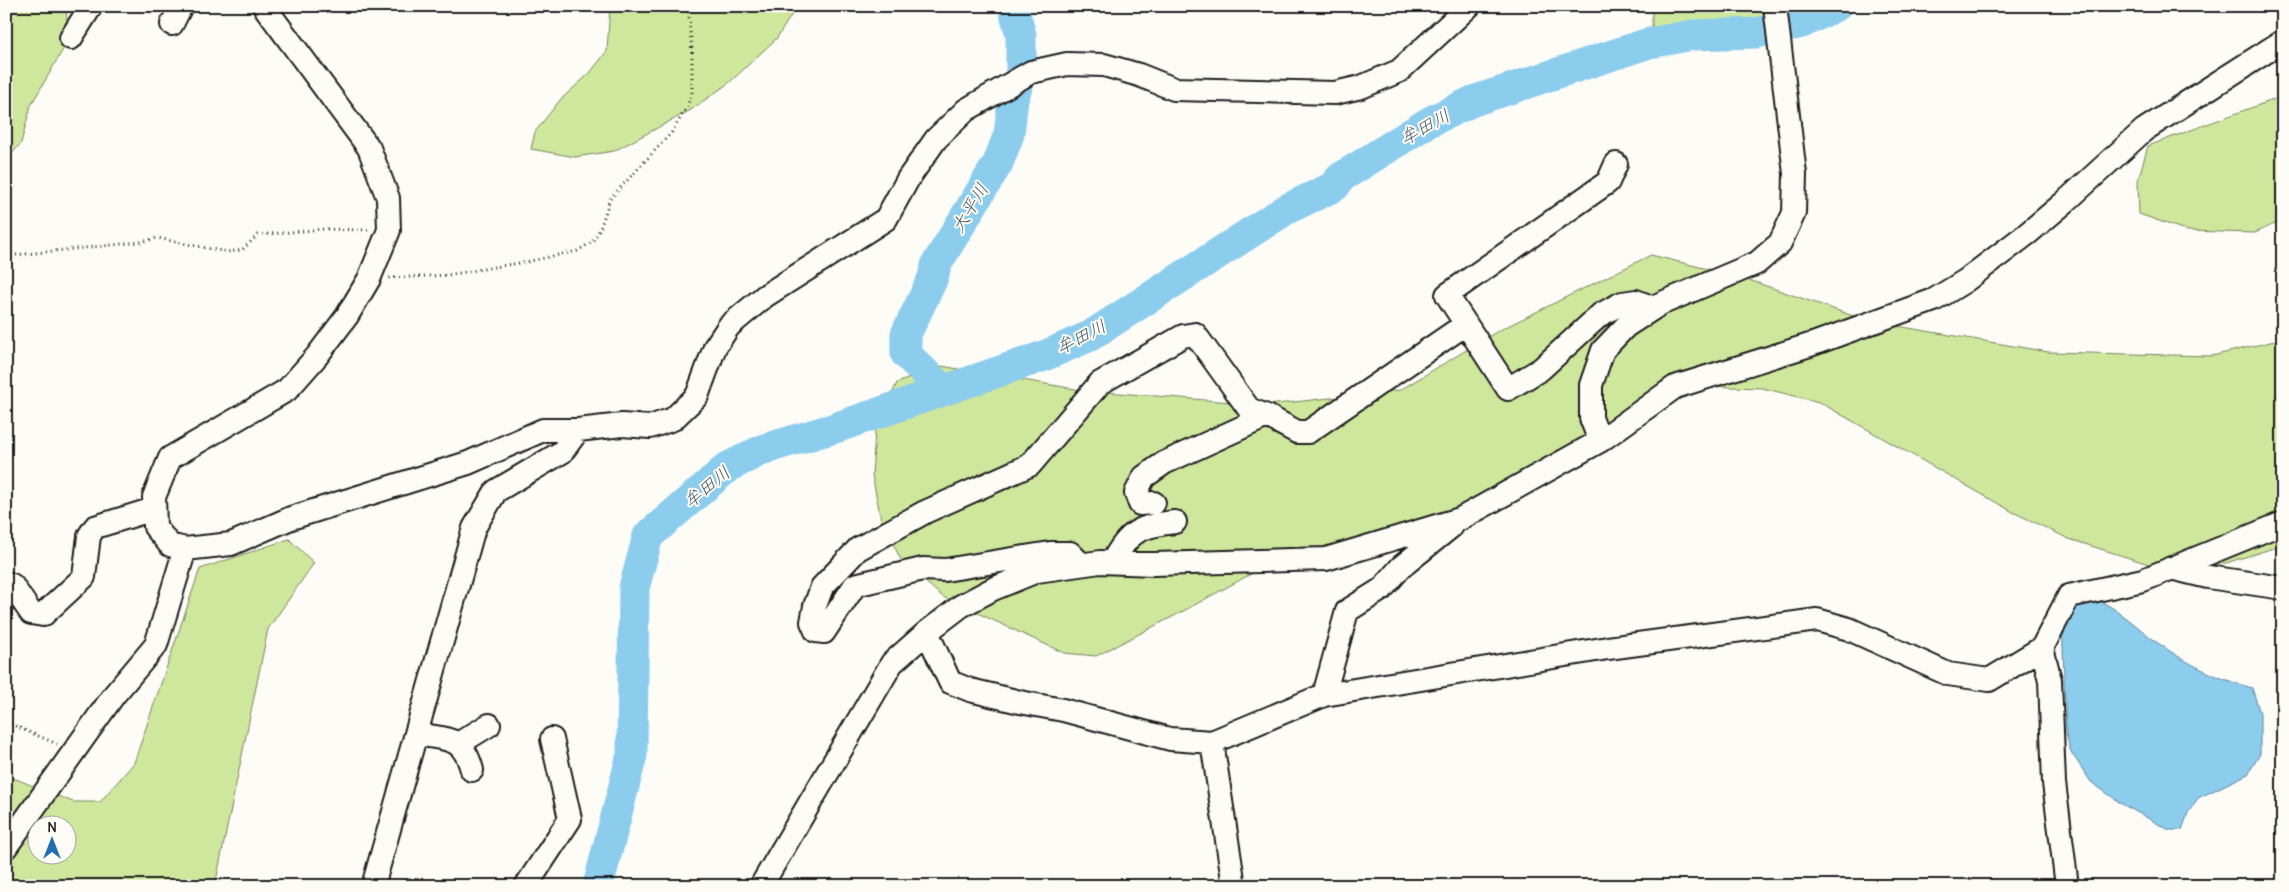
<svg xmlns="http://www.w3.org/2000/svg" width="2289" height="892" font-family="Delius,'Klee One',sans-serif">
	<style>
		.green { fill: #cfe79d; stroke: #76825c; fill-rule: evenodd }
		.water { fill: #8ccced; stroke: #5f8699 }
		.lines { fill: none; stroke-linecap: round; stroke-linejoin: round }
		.river { stroke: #8ccced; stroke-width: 31 }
		.minor-casing { stroke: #1c1c1c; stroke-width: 26 }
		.path { stroke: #1c1c1c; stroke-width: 3; stroke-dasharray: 1 4; stroke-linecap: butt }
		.minor { stroke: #fdfcf7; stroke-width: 22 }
		.labels { text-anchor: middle; stroke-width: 4; stroke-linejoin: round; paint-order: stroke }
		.water-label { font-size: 18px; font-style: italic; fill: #435a65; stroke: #fdfcf7 }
	</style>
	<rect width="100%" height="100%" fill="#fdfcf7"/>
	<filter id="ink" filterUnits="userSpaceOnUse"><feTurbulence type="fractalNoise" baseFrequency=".02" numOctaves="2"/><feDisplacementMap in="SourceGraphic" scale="10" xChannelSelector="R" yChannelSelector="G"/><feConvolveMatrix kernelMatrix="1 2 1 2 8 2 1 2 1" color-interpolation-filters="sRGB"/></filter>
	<g filter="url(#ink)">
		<path class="green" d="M6,6H66L68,41L31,105L21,143L11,155L6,158Z
			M610,6H797L777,38L730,82L691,110L614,151L575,157L531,149L535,132L560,100L590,73L607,51Z
			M1652,6H1830L1776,36L1699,40L1672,37L1652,27Z
			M2283,96V220L2255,233L2188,231L2139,214L2138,180L2148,146Z
			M1651,255L1740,277L1868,321L2048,352L2212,356L2283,339V545L2226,563L2174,572L2069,539L2013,512L1819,402L1762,388L1700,386L1643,401L1526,490L1269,564L1178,614L1096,656L1064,653L943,597L902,562L881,519L872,475L875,431L897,383L941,366L1081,390L1268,405L1400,390L1498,331Z
			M289,539L314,563L268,629L215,886H6V775L73,802H100L134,763L200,569ZM38,824H68V854H38Z"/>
		<path class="water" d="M2091,597C2119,608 2135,626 2158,643C2189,665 2216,678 2252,688L2260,713V754L2248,774L2198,798L2188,813L2182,830H2169L2122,804L2091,782L2071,752L2066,734L2062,620L2069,604Z"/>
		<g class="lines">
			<path class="river" d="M943,390L906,354V334L932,280L937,263L998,163L1009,134L1013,99L1021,76V35L1013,6
				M598,886L632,755L634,588L648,536L728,467L764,449L835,428L1044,356L1090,336L1287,209L1335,186L1340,178L1429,122L1473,101L1649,43L1693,35L1756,33L1802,23L1836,6"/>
			<g class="minor-casing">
				<path id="minor" d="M264,6L369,148L388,198L389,230L369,279L347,316L317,356L287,390L170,458L154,497L155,527L170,545L185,549L231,544L291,518L468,463L543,430H578L622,425L650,427L673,419L697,396L715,347L729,326L765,296L886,219L908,179L936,139L966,110L1031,72L1067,64L1104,65L1139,75L1174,89L1335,93L1361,87L1399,71L1469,6
					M172,24L181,6
					M71,38L91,6
					M1616,164L1608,182L1447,295L1508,389L1541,369L1600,315L1622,303L1636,301L1654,308
					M1600,441L1591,418V385L1603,350L1626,326L1660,304L1757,263L1780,243L1794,213L1795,174L1775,6
					M1154,503L1140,504L1136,493L1144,477L1164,463L1267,416L1297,432H1308L1466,324
					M1078,561L1070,553H1050L945,570L923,569L855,585L824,632L816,631L812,622L815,606L822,587L858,549L925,512L1030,465L1100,383L1183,336L1195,334L1249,409L1267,416
					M1112,562C1130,531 1139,526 1175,522
					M2171,568L2208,577L2283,588
					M6,583L12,585L31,613L43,615L84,577L89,536L95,527L154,509
					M927,632L950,682L970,690L1020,702L1063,710L1170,739L1212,742L1324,695L1608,648L1817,620L1849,629L1948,674L1989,680L2042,648L2069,596L2143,580L2283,523
					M2042,648L2050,680L2054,783L2067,886
					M1324,695L1347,611L1382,589L1401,567L1452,526
					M416,734C447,740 463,735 472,770
					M1212,742L1234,886
					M458,744L489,725
					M6,847L114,695L156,645L185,549
					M373,886L474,528L496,491L562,452L578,430
					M526,886L570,819L552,739
					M761,886L892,663L927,632L961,606L993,589L1037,571L1100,562L1154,564L1326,559L1460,519L1600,441L1675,387L1813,344L1934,300L1965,281L2027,234L2065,202L2144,130L2283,41"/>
			</g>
			<path class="path" d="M6,256L141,242L157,238L227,252L242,250L258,235L324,229L368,230
				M389,278L448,275L530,261L577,251L592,242L600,229L610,199L672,132L687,107L692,92V51L688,6
				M6,722L57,744"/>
			<use href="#minor" class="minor"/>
		</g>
	</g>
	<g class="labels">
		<g class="water-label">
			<text transform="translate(1425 127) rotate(-29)" y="6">牟田川</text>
			<text transform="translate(970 208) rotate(-59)" y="6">大平川</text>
			<text transform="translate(1081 337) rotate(-27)" y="6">牟田川</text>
			<text transform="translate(707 487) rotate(-39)" y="6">牟田川</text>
		</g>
	</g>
	<rect width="2289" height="892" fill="none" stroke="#fdfcf7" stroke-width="25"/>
	<rect x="12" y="12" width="2264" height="867" fill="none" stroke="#1c1c1c" stroke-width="2" filter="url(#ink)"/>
	<g transform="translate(52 840)"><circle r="24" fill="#fdfcf7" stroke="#a3a29f"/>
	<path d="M0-4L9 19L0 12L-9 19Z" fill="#1f6fb2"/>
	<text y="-8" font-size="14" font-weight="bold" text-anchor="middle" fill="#1c1c1c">N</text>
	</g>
</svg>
